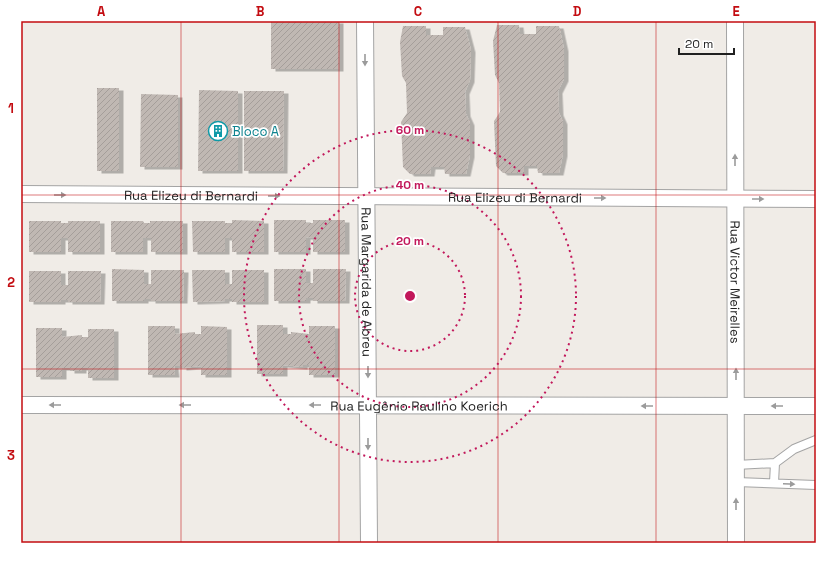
<svg xmlns="http://www.w3.org/2000/svg" width="837" height="564" font-family="'Space Grotesk',sans-serif">
	<style>
		.building { fill: url(#building-hatch); filter: url(#shadow) }
		.lines { fill: none; stroke-linecap: round; stroke-linejoin: round }
		.service-casing { stroke: #a4a4a4; stroke-width: 10 }
		.minor-casing { stroke: #a4a4a4; stroke-width: 18 }
		.service { stroke: #fff; stroke-width: 8 }
		.minor { stroke: #fff; stroke-width: 16 }
		.oneway { fill: #9b9b9b }
		.grid { fill: none; stroke: #c30c11; stroke-width: 1; stroke-opacity: 0.55 }
		.ring { fill: none; stroke: #c2185b; stroke-width: 2; stroke-dasharray: 2 4 }
		.labels { text-anchor: middle; stroke-width: 3.5; stroke-linejoin: round; paint-order: stroke }
		.culture-label { font-size: 13px; fill: #0d838f; stroke: #fff; text-anchor: start }
		.street-label { font-size: 13px; fill: #202020; stroke: #fff }
		.centre { fill: #c2185b; stroke: #fff; stroke-width: 2 }
		.ring-label { font-size: 12px; text-anchor: middle; font-weight: bold; fill: #c2185b; stroke: #fff; stroke-width: 3.5; stroke-linejoin: round; paint-order: stroke }
		.neatline { fill: none; stroke: #c30c11; stroke-width: 1.5 }
		.grid-label { font-size: 13px; text-anchor: middle; font-weight: bold; fill: #c30c11 }
	</style>
	<defs>
		<pattern id="building-hatch" width="6" height="6" patternUnits="userSpaceOnUse"><rect width="6" height="6" fill="#c0b8b3"/><path d="M-1 1l2-2M0 6l6-6M5 7l2-2" fill="none" stroke="#a59e9a"/></pattern>
		<filter id="shadow"><feDropShadow dx="4.5" dy="2.5" stdDeviation="0" flood-color="#0004"/></filter>
	</defs>
	<rect width="100%" height="100%" fill="#f0ece7"/>
	<path class="building" d="M271,21H339V69H271Z
		M497,25H519L520,34H536V26H559L564,49V79L558,91L559,113L563,122V154L559,173H538L537,166H524V173H503L496,166L494,121L500,112L499,83L495,75L493,41Z
		M403,26H426V35H443V27H465L471,50L470,80L465,92L466,114L470,123V155L466,174H445L444,167H431L430,174H410L403,167L401,122L407,113L406,83L402,76L400,42Z
		M97,88H119V171H97Z
		M199,90L238,91V171H198Z
		M244,91H284L283,171H244Z
		M141,94L178,95V167H140Z
		M232,220L264,221V252H232V238H225V252H193L192,221H225V223H232Z
		M274,220H306V223H313V220H345V252H313V238L306,237V252H274Z
		M29,221H61V223H68V221H100V252H68V238H61V252H29Z
		M111,221H143L144,223H150V221H183V252H151V238H143V252H111Z
		M112,269L144,270V284H151V270H184L183,301H151V299H144V301H112Z
		M274,269H306V283H313V269H346L345,301H313V298H306V301H274Z
		M192,270H225V284H232V270H264V302H232V299H225V301L193,302Z
		M29,271H61V285H68V271H101L100,302H68V300H61V302H29Z
		M257,325H283V334H291V332L309,334V326H335V375H309V365H303V367L283,365V374H257Z
		M148,326H175V334L195,332V334H201V326L227,327V375H201V366L182,368V366H174L175,375H148Z
		M36,328H62V337L82,335V337H88V329H114V378H88V368H82V371H70V368H62V377H36Z"/>
	<g class="lines">
		<g class="service-casing">
			<path id="service" d="M736,465L775,463L794,449L816,440
				M736,482L816,485
				M774,483L775,463"/>
		</g>
		<g class="minor-casing">
			<g id="minor">
				<path id="s1" d="M365,21L369,543"/>
				<path id="s2" d="M735,21L736,543"/>
				<path id="s3" d="M21,194L816,199"/>
				<path id="s4" d="M21,405L816,406"/>
			</g>
		</g>
		<use href="#service" class="service"/>
		<use href="#minor" class="minor"/>
	</g>
	<defs><path id="oneway-solid" d="M-6-.8H1V-3.2L6.5 0L1 3.2V.8H-6Z"/></defs>
	<g class="oneway">
		<use href="#oneway-solid" transform="translate(365 60) rotate(90)"/>
		<use href="#oneway-solid" transform="translate(735 160) rotate(-90)"/>
		<use href="#oneway-solid" transform="translate(60 195)"/>
		<use href="#oneway-solid" transform="translate(274 196)"/>
		<use href="#oneway-solid" transform="translate(600 198)"/>
		<use href="#oneway-solid" transform="translate(758 199)"/>
		<use href="#oneway-solid" transform="translate(368 372) rotate(90)"/>
		<use href="#oneway-solid" transform="translate(736 374) rotate(-90)"/>
		<use href="#oneway-solid" transform="translate(55 405) rotate(-180)"/>
		<use href="#oneway-solid" transform="translate(185 405) rotate(-180)"/>
		<use href="#oneway-solid" transform="translate(315 405) rotate(-180)"/>
		<use href="#oneway-solid" transform="translate(647 406) rotate(-180)"/>
		<use href="#oneway-solid" transform="translate(777 406) rotate(-180)"/>
		<use href="#oneway-solid" transform="translate(368 444) rotate(90)"/>
		<use href="#oneway-solid" transform="translate(789 484) rotate(2)"/>
		<use href="#oneway-solid" transform="translate(736 504) rotate(-90)"/>
	</g>
	<path class="grid" d="M181,21V543M339,21V543M498,21V543M656,21V543M21,195H816M21,369H816"/>
	<g class="ring">
		<circle cx="410" cy="296" r="55"/>
		<circle cx="410" cy="296" r="111"/>
		<circle cx="410" cy="296" r="166"/>
	</g>
	<defs>
		<g id="building-ring" transform="scale(1)"><circle r="9.5" fill="#fff" stroke="#0f9aa8" stroke-width="1.5"/><path d="M-4-6H4V6H1V3H-1V6H-4ZM-2.5-4.3h1.7v1.8h-1.7ZM.8-4.3h1.7v1.8H.8ZM-2.5-1h1.7V.8h-1.7ZM.8-1h1.7V.8H.8Z" fill="#0f9aa8"/></g>
	</defs>
	<g fill-rule="evenodd">
		<use href="#building-ring" x="218" y="131"/>
	</g>
	<g class="labels">
		<g class="culture-label">
			<text x="232" y="136">Bloco A</text>
		</g>
		<g class="street-label">
			<text dy="5" stroke="none"><textPath href="#s3" startOffset="170">Rua Elizeu di Bernardi</textPath></text>
			<text dy="5" stroke="none"><textPath href="#s3" startOffset="494">Rua Elizeu di Bernardi</textPath></text>
			<text dy="5" stroke="none"><textPath href="#s1" startOffset="261">Rua Margarida de Abreu</textPath></text>
			<text dy="5" stroke="none"><textPath href="#s2" startOffset="261">Rua Victor Meirelles</textPath></text>
			<text dy="5" stroke="none"><textPath href="#s4" startOffset="398">Rua Eugênio Raulino Koerich</textPath></text>
		</g>
	</g>
	<circle cx="410" cy="296" r="6" class="centre"/>
	<g class="ring-label">
		<text x="410" y="134">60 m</text>
		<text x="410" y="189">40 m</text>
		<text x="410" y="245">20 m</text>
	</g>
	<rect width="837" height="564" fill="none" stroke="#ffffff" stroke-width="44"/>
	<path d="M679 48v6h55v-6" fill="none" stroke="#202020" stroke-width="2"/>
	<text x="685" y="48" font-size="12" fill="#202020" stroke="#ffffff" stroke-width="3" paint-order="stroke">20 m</text>
	<rect x="22" y="22" width="793" height="520" class="neatline"/>
	<g class="grid-label">
		<text x="101" y="16">A</text>
		<text x="260" y="16">B</text>
		<text x="418" y="16">C</text>
		<text x="577" y="16">D</text>
		<text x="736" y="16">E</text>
		<text x="11" y="113">1</text>
		<text x="11" y="287">2</text>
		<text x="11" y="460">3</text>
	</g>
</svg>
